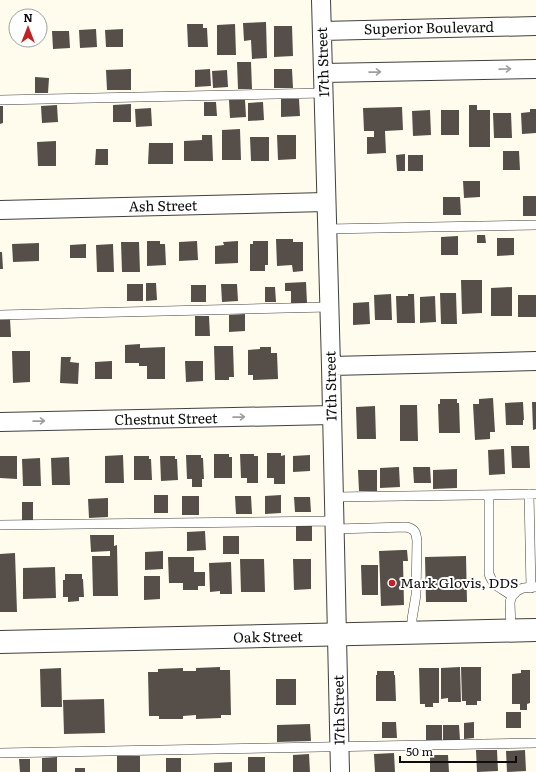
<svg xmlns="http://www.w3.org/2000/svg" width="536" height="772" font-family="Literata,serif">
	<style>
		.building { fill: #564e49 }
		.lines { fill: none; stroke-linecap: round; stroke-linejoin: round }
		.service-casing { stroke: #404040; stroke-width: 10 }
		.minor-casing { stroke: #404040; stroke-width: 20 }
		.tertiary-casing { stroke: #404040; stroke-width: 24 }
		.service { stroke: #fff; stroke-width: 9 }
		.minor { stroke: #fff; stroke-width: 18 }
		.tertiary { stroke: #fff; stroke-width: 22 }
		.oneway { stroke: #9e9e9e }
		.poi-dot { fill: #c12122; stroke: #fff; stroke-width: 1.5 }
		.labels { text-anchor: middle; stroke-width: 4; stroke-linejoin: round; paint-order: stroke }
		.street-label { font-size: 14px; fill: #0d0d0d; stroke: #fff }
		.poi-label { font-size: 14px; fill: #0d0d0d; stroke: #fff; text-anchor: start }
	</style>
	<rect width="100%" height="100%" fill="#fffced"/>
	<path class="building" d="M266,22L267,58L252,59L251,40L244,41L243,23Z
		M187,24H203V28H207L208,47H188Z
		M235,24L236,55H217V25Z
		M274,26H292L293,56L274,57Z
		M96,29L97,47L80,48L79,30Z
		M123,29V47H106L105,30Z
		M52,31H69L70,48L53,49Z
		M237,62H251L252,89H238Z
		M131,69V90H107L106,70Z
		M210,69L211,86L195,87V70Z
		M274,69H292L293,88H274Z
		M227,70L228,87L213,88L212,71Z
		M35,77L49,78L48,93H35Z
		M281,99H299L300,116L281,117Z
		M229,100H245L246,117L230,118Z
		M204,102H216L217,116H204Z
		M263,102L264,120L248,121V103Z
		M131,104V122H113V105Z
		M57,105L58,122L42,123L41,106Z
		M469,105H477V110H490V147H469Z
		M0,106H3V123L0,124Z
		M402,107L403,130L385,131L386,153L367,154V137H374V131H364L363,108Z
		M151,108L152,126L136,127L135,109Z
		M530,109H536V133L522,134L521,113L530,112Z
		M430,110L431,135L413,136L412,111Z
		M441,110H459V135H441Z
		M493,113H511L512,138H494Z
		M240,129L241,160H222V130Z
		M202,135H212L213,161H184V141L202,140Z
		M277,135H296V159L278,160Z
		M250,137H269V161H251Z
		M56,141V166H38L37,142Z
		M149,143H173V164H148Z
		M96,149H108V165H95Z
		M503,151H519L520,170H503Z
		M405,154V171H397L396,155Z
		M408,155H423V171H408Z
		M463,181H480V197L464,198Z
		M523,196H536V216H523Z
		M443,197H460L461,215H443Z
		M477,235H485L486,243H477Z
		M458,236V255H441V237Z
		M497,238H514V255L497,256Z
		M276,239H293V242H303V271L293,272L292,265L277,266Z
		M147,241H160V244H165L166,265L147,266Z
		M197,241L198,260L179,261V242Z
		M238,241V263L215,264V246L224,245L223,242Z
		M253,241H268V265H265V271H250V244H253Z
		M121,242H139L140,272H122Z
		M39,243V261L13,262L12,244Z
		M86,244V258H70V245Z
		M113,244L114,272H97L96,245Z
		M0,252H2L3,269H0Z
		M461,280H482V313L462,314Z
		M306,282L307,303H291V291H285V283Z
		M146,283H156L157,300L146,301Z
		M127,284H143V301H127Z
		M221,284H237L238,301L222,302Z
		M191,285H206V302H191Z
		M265,287H275L276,302H265Z
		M512,287V316H491V288Z
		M440,293H456L457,324H441Z
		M391,294L392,320H375L374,295Z
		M408,294H414L415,323H397L396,296H408Z
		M518,295H536V317H518Z
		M435,296L436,322L420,323V297Z
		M369,302L370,324L353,325V303Z
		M245,314V331L229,332V315Z
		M195,316H209L210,336H195Z
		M10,319L11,337H0V320Z
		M140,344V348L165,347V379H147V366H139V363H125V345Z
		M214,346H233L234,377H229V380H215Z
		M260,347H271V353H277L278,379L253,380V375H248V350L260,349Z
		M12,351H30V382L13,383Z
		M61,357H71L70,362L79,363L78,384L60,383Z
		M112,361V379H95V362Z
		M185,361H203V381L186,382Z
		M493,398L495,432H490V439L475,440L473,404H479V399Z
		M440,399H457V403H459L460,433H439L438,404H440Z
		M523,402L524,420H523V425H506L505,403Z
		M532,402H536V429L533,430Z
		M400,405H417L418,441H400Z
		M375,406L376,439H357L356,407Z
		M511,446H529L530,468H512Z
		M504,449L505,474L489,475L488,450Z
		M267,453H281V456L285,455V484H274V478H267Z
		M214,454H229V457H232V478H214Z
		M240,454H254V456H258V483H247V478H241Z
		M123,455L124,483H105V456Z
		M186,455H201V458H203L204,479H202V487H192V479H187Z
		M310,455V471L293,472V456Z
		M0,456H17V479L0,478Z
		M134,456H149V459H151L152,480H134Z
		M160,456H175V459H177L178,480L161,481Z
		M69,457L70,485H52L51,458Z
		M40,458L41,486H23L22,459Z
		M399,467L400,487L380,488V468Z
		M413,467H430L431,483H414Z
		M457,469V488L433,489V470Z
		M358,470H377V491H359Z
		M154,495H168V513H154Z
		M281,495V513L265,514V496Z
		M182,496H199V515H182Z
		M235,496H251L252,514H236Z
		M294,497H310L311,512H295Z
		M108,498V517L89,518L88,499Z
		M22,502H33V520H22Z
		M296,526H312V541H296Z
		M205,531L206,550L187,551V532Z
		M90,535H114V546L117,545L118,596H93L92,556H110V551L91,552Z
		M223,536H239V554H223Z
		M402,550H407L408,561H403L404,605L381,606L379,551Z
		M163,551V569L145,570V552Z
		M15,553L17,612H0V554Z
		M466,556L467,602H426L425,557Z
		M168,557H194V572H205V586H198V590H183V583H169Z
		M240,559H264L265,592H241Z
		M293,559H311V589L294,590Z
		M231,562L232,594H220V591L210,592L209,563Z
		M361,565H378V595H362Z
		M55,567L56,598L23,599V568Z
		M65,574H82V579H83L84,597H79V601L68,602V597H63V580H65Z
		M144,576H160V599L144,600Z
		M220,667V670H230L231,715H221V718L196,719V715L183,716V719H159V716H149L148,672H158V669L183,668V671H196V668Z
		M460,667L461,702H448V698L441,699V668Z
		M461,667H481V701H477V705H466V701H462Z
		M61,668L62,707H41L40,669Z
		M419,668H439V703H433V707H425V704H420Z
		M521,670H530V703L527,704V710H520V704H512V674L521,673Z
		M377,671H394V675H395L396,701H376V675H377Z
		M276,679H296V705H276Z
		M104,699L105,733L64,734L63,700Z
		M506,712H521V728H506Z
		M382,722H396L397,738H382Z
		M474,722V738L464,739V723Z
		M310,724L311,741L277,742V725Z
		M426,725H442V741H426Z
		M443,725H459L460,740L443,741Z
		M476,750H497L498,771L477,772Z
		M525,750L526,771L507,772L506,751Z
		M394,753L395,772H375L374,754Z
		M309,754L310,772H293V755Z
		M430,755H448L449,772H430Z
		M117,756H140V772H117Z
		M57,757V772H42V758Z
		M248,757H265V772H248Z
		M166,758H181V772H166Z
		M19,759H30V772H20Z
		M232,762V772H214V763Z
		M75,768H85V772H75Z"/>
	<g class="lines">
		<g class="service-casing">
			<path id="service" d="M0,100L323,93
				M327,229L536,225
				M0,315L329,307
				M529,494L531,588
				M489,495V574C494,588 501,587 512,596
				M334,497L536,494
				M0,525L334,521
				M335,529L406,527C415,529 416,532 417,541L416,595L412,619V633
				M511,631L510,602L512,596L517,591L523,588L536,587
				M0,753L536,743"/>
		</g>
		<g class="minor-casing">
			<path id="minor" d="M321,0L331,366L340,772
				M322,31L536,26
				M323,73L536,69
				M0,210L326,202
				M331,366L536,361
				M0,422L332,415"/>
		</g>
		<g class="tertiary-casing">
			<path id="tertiary" d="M0,642L536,630"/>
		</g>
		<use href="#service" class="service"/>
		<use href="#minor" class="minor"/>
		<use href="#tertiary" class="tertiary"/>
	</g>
	<defs><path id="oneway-shaft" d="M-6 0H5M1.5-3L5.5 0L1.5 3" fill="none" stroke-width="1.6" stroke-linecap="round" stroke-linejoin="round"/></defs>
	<g class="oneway">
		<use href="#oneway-shaft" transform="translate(505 69) rotate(-1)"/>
		<use href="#oneway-shaft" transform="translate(375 72) rotate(-1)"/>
		<use href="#oneway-shaft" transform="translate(239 417) rotate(-1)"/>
		<use href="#oneway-shaft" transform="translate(39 421) rotate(-1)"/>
	</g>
	<circle class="poi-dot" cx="392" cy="583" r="4"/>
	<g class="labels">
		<g class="street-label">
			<text transform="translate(429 28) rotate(-1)" y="5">Superior Boulevard</text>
			<text transform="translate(323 62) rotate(-92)" y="5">17th Street</text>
			<text transform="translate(163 206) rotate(-1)" y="5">Ash Street</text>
			<text transform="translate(331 386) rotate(-91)" y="5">17th Street</text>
			<text transform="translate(166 419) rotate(-1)" y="5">Chestnut Street</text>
			<text transform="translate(268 637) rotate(-1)" y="5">Oak Street</text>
			<text transform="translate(339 710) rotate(-91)" y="5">17th Street</text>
		</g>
		<g class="poi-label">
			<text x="400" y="588">Mark Glovis, DDS</text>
		</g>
	</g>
	<g transform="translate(28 28)"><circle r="19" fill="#ffffff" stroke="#9e9e9e"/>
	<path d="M0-3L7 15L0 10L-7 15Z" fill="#c12122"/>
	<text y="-6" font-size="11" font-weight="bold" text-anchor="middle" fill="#0d0d0d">N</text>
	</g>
	<path d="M400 756v6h116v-6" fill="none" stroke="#0d0d0d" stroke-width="2"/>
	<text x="406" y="756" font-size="12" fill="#0d0d0d" stroke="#ffffff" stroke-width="3" paint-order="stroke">50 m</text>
</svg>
